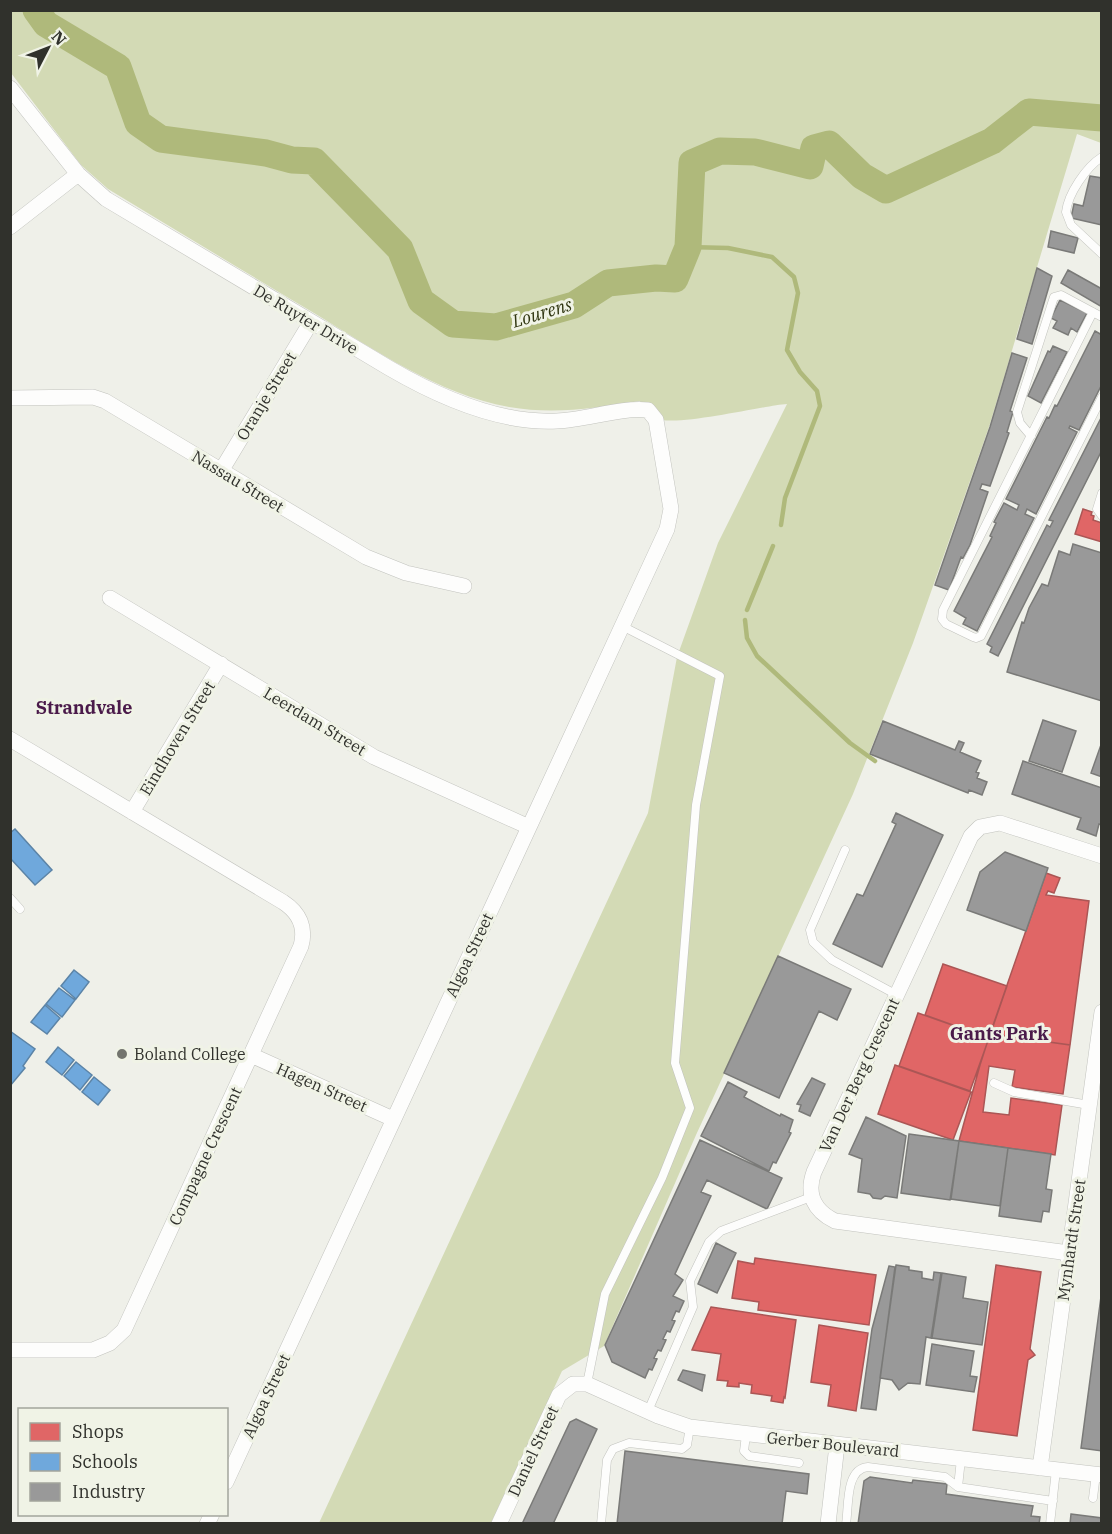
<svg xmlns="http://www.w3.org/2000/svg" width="1112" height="1534" font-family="'IBM Plex Serif',serif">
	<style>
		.green { fill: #d3dab5 }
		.shops { fill: #e06666; stroke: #ab5655; stroke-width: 1.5 }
		.schools { fill: #6fa8dc; stroke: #5c84a7; stroke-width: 1.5 }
		.industry { fill: #999; stroke: #7a7a78; stroke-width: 1.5 }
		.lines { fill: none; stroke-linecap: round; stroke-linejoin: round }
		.stream { stroke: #afb97b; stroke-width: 4.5 }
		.river { stroke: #afb97b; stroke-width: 27 }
		.lane-casing { stroke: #c2c3be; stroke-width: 9 }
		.street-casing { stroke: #c2c3be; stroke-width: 16 }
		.lane { stroke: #fdfdfc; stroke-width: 8 }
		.street { stroke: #fdfdfc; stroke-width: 15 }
		.poi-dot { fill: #73746e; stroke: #f0f3e6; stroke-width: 2 }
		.labels { text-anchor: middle; stroke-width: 6; stroke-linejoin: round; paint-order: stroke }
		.street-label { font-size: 16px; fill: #30312c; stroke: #f0f3e6 }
		.poi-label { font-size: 16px; fill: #30312c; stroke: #f0f3e6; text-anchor: start }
		.water-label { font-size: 18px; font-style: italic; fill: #303611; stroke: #f0f3e6 }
		.neighbourhood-label { font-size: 18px; font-weight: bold; fill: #4a1a4a; stroke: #f0f3e6 }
	</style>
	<rect width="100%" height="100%" fill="#eff0e9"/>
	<path class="green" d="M11,11H1101V143L1077,134L989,427L913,643L853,794L696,1135L604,1346L562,1371L491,1523H319L648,813L677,657L718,543L787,404C760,406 675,428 654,418C646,414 642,409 640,401C596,408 554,415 509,407C438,394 375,350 314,313C245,272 176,230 108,189L81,165L11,73Z"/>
	<path class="shops" d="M1083,509L1092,512L1091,515L1094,516L1093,520L1102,523V542L1075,534Z
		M1046,873L1060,878L1054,893L1048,891L1046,895L1089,901L1070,1045L990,1034Z
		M943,964L1007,986L989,1038L925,1015Z
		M918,1013L989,1038L970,1091L899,1066Z
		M990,1034L1070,1045L1063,1094L1012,1087L1015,1070L989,1066L983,1112L1009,1115L1011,1098L1062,1105L1055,1155L959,1141L980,1065Z
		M895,1065L971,1092L953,1140L878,1114Z
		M755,1258L876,1275L869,1325L758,1310L759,1302L732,1298L738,1261L754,1264Z
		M996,1265L1041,1272L1030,1349L1035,1355L1028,1360L1017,1436L973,1430Z
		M711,1307L796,1320L785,1398L784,1397L783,1403L771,1401L772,1396L751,1393L752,1385L739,1383V1387L727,1386L728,1381L717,1380L721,1354L692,1350Z
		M819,1325L868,1333L856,1411L828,1406L831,1385L811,1382Z"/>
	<path class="schools" d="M15,829L52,870L35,885L10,858V833Z
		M74,970L89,982L76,999L61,986Z
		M59,988L75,1000L62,1017L46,1004Z
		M45,1005L60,1018L47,1034L31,1022Z
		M10,1031L35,1049L23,1066L25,1068L10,1086Z
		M58,1047L74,1060L62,1075L46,1062Z
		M76,1062L92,1075L80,1090L64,1076Z
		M94,1077L110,1090L98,1105L82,1092Z"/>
	<path class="industry" d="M1090,176L1102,178V225L1071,218L1074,204L1083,206Z
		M1051,231L1078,238L1074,253L1048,247Z
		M1037,268L1052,276L1032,344L1017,339Z
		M1068,270L1102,289V307L1061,283Z
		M1060,300L1087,313L1077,332L1071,328L1068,335L1053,328L1057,321L1051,318Z
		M1095,331L1102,335V384L1079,430L1070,426L1069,428L1077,432L1036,514L1027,509L1025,514L1034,518L977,631L963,624L966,618L954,611L992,537L990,536L996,523L994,522L1004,503L1017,510L1019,505L1006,499L1047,417L1049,418L1055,405L1057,406Z
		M1053,346L1067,352L1041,403L1028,396L1048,351L1050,352Z
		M1012,353L1027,358L1010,411L1013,412L1007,432L1009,433L990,486L982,484L980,489L988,492L970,545L963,558L961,557L949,590L935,585L990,427Z
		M1102,416V450L998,656L990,652L992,647L987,644L1047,525L1050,527L1053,521L1049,520Z
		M1073,544L1102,553V701L1007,672L1022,622L1024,623L1029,608L1042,584L1048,586L1059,551L1070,555Z
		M1043,720L1076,731L1062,772L1029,761Z
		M883,721L955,750L959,741L964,743L960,752L981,761L976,772L979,773L977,778L987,782L982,795L969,790L968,793L870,754Z
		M1102,742V777L1091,773Z
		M1023,761L1102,788V825L1099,824L1096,836L1077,829L1081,818L1012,794Z
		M896,813L943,835L882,967L833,944L857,894L863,896L896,824L892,822Z
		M1005,852L1048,868L1026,931L967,910L980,872Z
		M778,956L851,989L837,1020L819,1011L779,1098L724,1073Z
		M812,1078L825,1084L810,1116L799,1111L801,1105L797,1104Z
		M728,1082L747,1092L744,1097L780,1116L781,1114L793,1120L789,1132L791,1133L776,1163L773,1162L769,1171L701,1136Z
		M866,1117L906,1136L897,1198L885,1196L881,1199L873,1198L870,1194L858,1192L862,1159L849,1154Z
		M909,1134L959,1141L950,1200L901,1193Z
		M700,1140L782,1178L767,1209L707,1180L701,1192L711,1196L675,1274L683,1280L673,1296L684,1301L679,1312L676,1311L672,1320L675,1321L670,1332L667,1331L663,1339L666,1340L661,1351L658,1350L654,1358L657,1359L652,1370L649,1369L645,1378L612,1362L605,1345Z
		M959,1141L1008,1148L1000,1206L951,1199Z
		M1008,1148L1051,1154L1046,1189L1052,1190L1049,1212L1043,1211L1041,1222L999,1216Z
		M716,1243L736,1253L717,1293L698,1284Z
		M896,1265L909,1267V1270L922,1272V1278L933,1280L934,1272L941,1273L931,1338L926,1337L920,1384L908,1383L899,1390L892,1380L880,1378Z
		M889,1266L895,1267L876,1410L861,1408L872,1329Z
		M942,1273L966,1277L963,1298L988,1302L982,1345L932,1338Z
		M1102,1289V1451L1081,1448Z
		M932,1344L974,1351L970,1376L977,1377L974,1392L926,1385Z
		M683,1370L705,1375L702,1391L678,1380Z
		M576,1419L597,1429L553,1524H522L570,1422Z
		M625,1451L809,1474L807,1494L786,1491L782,1524H617Z
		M870,1477L912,1483L913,1480L947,1484L946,1494L1033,1506L1031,1516L1040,1517L1039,1524H858L864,1481Z
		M1071,1514L1102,1518V1524H1070Z"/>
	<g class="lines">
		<path class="stream" d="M688,247L728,248L772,257L794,277L798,293L787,350L800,372L817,391L820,406L785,498L781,525
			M747,610L773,546
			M745,620L747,638L757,656L850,743L875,761"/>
		<path class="river" d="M36,10L46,24L118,67L138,123L161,139L266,153L292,160L314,161L400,249L421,301L453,324L496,327L574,305L608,283L656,278L675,279L688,247L692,163L720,151L755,152L810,166L814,148L829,144L862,176L886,190L992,141L1029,112L1102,118"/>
		<g class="lane-casing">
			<path id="lane" d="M1102,157C1086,167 1068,194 1066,212L1071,225L1102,254
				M1093,312L943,610L942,619L946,624L973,637L976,638L981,636L1102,397
				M1031,436L1020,423L1017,412L1054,297L1061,295L1102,317
				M1102,493L1097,509L1102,516
				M845,850L810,930L813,942L832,960L897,995
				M10,898L20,909
				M994,1083L1014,1092L1089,1105
				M587,1384L605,1294L662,1178L690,1108L675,1063L696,805L720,676L622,626
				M648,1411L693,1307L690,1281L709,1242L721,1231L811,1197
				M746,1435L744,1451L749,1456L799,1463
				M958,1487L961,1459
				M1093,1498L1096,1474
				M601,1524L607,1460L613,1449L629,1443L682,1449L687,1445L690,1427
				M846,1524C849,1506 845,1469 868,1467L945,1477L958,1487L1053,1501
				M1050,1524L1056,1470"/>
		</g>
		<g class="street-casing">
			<path id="street" d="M10,88L78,174L106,199L389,368C437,396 500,424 557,421C586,420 620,407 648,410L656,420L671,509L667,529L226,1482
				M10,227L78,174
				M10,398L93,397L105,401L366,557L406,573L464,586
				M221,471L311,322
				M110,598L374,757L529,827
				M10,739L283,902C300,913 306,928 301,946L124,1330L110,1343L93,1350H10
				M132,812L221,664
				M251,1055L393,1119
				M1069,1253L835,1221C814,1211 806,1194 814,1172L971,836L980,827L1000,823L1102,856
				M1040,1468L1102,1012
				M207,1524L212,1514
				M499,1524L559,1395L573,1384H587L658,1416L690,1427L1102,1475
				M828,1524L837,1445"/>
		</g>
		<use href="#lane" class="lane"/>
		<use href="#street" class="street"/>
	</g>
	<circle class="poi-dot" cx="122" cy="1054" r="6"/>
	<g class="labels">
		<g class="street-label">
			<text transform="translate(306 319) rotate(31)" y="6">De Ruyter Drive</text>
			<text transform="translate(266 396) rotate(-59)" y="6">Oranje Street</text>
			<text transform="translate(238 481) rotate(31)" y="6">Nassau Street</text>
			<text transform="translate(315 721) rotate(31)" y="6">Leerdam Street</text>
			<text transform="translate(177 738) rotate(-59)" y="6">Eindhoven Street</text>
			<text transform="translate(469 955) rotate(-65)" y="6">Algoa Street</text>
			<text transform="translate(859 1075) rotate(-65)" y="6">Van Der Berg Crescent</text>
			<text transform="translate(322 1087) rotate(24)" y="6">Hagen Street</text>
			<text transform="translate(205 1156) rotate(-65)" y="6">Compagne Crescent</text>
			<text transform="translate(1071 1240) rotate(-82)" y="6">Mynhardt Street</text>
			<text transform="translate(266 1396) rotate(-65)" y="6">Algoa Street</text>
			<text transform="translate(833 1444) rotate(6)" y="6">Gerber Boulevard</text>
			<text transform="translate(533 1451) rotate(-65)" y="6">Daniel Street</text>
		</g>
		<g class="poi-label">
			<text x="134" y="1060">Boland College</text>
		</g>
		<g class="water-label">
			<text transform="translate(542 313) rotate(-17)" y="6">Lourens</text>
		</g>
		<g class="neighbourhood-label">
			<text x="84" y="714">Strandvale</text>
			<text x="999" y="1040">Gants Park</text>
		</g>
	</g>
	<rect width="1112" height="1534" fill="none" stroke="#30312c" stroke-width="24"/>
	<rect x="18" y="1408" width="210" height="108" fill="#f0f3e6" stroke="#a3a59c" stroke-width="1.5"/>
	<rect x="30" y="1423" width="30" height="18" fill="#e06666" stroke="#a3a59c" stroke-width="1.5"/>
	<text x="72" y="1438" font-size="18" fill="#30312c">Shops</text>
	<rect x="30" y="1453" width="30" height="18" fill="#6fa8dc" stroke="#a3a59c" stroke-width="1.5"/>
	<text x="72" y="1468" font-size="18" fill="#30312c">Schools</text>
	<rect x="30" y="1483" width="30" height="18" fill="#999999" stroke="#a3a59c" stroke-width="1.5"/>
	<text x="72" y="1498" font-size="18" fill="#30312c">Industry</text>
	<g transform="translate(48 48) rotate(48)" stroke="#f0f3e6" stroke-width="4.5" paint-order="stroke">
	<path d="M0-4.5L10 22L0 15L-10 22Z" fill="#30312c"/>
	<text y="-9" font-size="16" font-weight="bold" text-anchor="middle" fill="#30312c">N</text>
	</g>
</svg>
